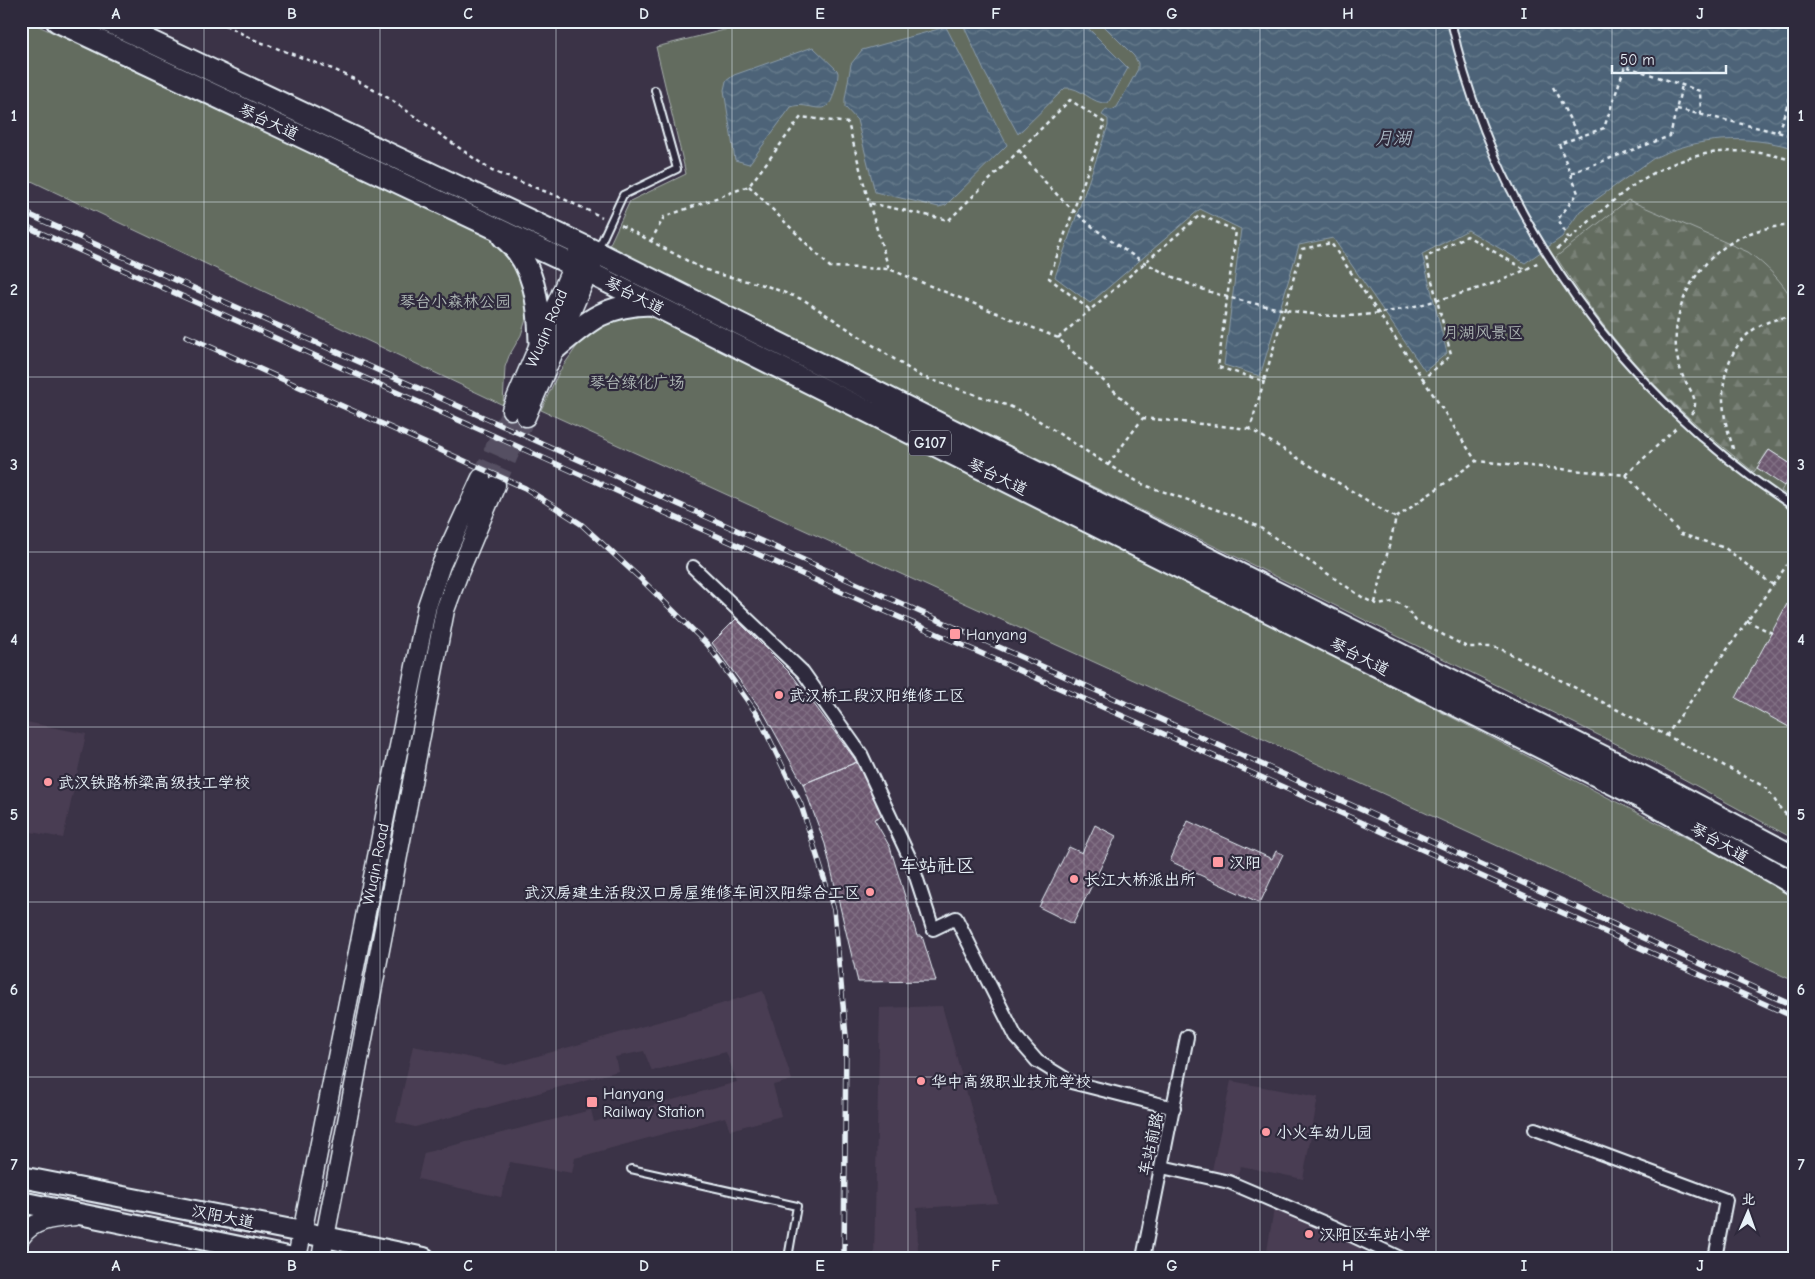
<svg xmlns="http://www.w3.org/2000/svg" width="1815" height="1279" font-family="'Comic Neue','LXGW WenKai TC',sans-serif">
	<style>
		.built { fill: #4a3e53 }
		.green { fill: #636c5f; stroke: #a6aeac }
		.forest { fill: url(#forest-firs); stroke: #a6aeac }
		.water { fill: url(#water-waves); stroke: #8b9cab }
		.building { fill: url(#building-cross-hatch); stroke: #e8f1f8 }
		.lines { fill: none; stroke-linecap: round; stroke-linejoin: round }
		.secondary-tunnel { stroke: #555062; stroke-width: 18; stroke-dasharray: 18 9; stroke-linecap: butt }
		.service-casing { stroke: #e8f1f8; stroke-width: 10 }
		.minor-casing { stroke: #e8f1f8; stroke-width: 16 }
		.secondary-casing { stroke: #e8f1f8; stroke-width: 21 }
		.primary-casing { stroke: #e8f1f8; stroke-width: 24 }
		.trunk-casing { stroke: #e8f1f8; stroke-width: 25 }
		.path { stroke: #e8f1f8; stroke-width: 2.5; stroke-dasharray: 4 4; stroke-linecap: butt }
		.service { stroke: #2f2a3d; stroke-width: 6 }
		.minor { stroke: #2f2a3d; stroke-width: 12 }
		.secondary { stroke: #2f2a3d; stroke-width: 18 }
		.primary { stroke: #2f2a3d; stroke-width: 20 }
		.trunk { stroke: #2f2a3d; stroke-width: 21 }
		.rail-casing { stroke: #e8f1f8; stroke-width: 5.5 }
		.rail { stroke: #2f2a3d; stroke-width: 4; stroke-dasharray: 11; stroke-linecap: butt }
		.grid { fill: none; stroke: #e8f1f8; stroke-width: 1; stroke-opacity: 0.55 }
		.poi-dot { fill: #ff9aa2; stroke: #2f2a3d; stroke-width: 2 }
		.labels { text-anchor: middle; stroke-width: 4.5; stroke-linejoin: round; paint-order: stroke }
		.shield { fill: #2f2a3d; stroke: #b0b5c0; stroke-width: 1 }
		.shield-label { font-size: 15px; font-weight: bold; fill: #e8f1f8 }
		.street-label { font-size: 16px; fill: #e8f1f8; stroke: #2f2a3d }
		.park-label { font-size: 16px; fill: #acb5b3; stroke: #2f2a3d }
		.poi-label { font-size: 16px; fill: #e8f1f8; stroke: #2f2a3d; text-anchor: start }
		.water-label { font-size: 18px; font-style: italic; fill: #aab9c5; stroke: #2f2a3d }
		.quarter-label { font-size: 19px; fill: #e8f1f8; stroke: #2f2a3d }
		.neatline { fill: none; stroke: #e8f1f8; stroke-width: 2 }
		.grid-label { font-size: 16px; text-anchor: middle; font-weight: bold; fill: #e8f1f8 }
	</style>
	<defs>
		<pattern id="forest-firs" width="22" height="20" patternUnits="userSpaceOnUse" patternTransform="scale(1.25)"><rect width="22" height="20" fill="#636c5f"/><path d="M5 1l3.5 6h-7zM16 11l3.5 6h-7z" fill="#798177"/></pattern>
		<pattern id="water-waves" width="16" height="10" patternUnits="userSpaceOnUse" patternTransform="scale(1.25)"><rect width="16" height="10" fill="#4d6478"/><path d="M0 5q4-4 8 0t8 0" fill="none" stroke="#677b8c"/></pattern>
		<pattern id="building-cross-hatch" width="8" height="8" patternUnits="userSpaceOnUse" patternTransform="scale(1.25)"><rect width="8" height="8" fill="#6d5970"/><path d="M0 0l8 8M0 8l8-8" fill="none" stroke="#827185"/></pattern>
	</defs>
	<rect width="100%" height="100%" fill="#3b3347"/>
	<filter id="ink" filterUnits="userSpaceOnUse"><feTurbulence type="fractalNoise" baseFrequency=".02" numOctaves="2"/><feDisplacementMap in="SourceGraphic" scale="10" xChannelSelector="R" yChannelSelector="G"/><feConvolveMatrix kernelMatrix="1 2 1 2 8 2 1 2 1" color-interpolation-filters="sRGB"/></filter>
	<g filter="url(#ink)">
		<path class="built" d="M21,721L86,734L63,838L21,830Z
			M763,991L792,1080L773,1085L781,1116L730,1130L725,1117L575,1158L572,1173L510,1162L501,1197L418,1179L424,1153L591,1110L594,1122L737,1082L726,1052L652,1071L644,1051L615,1057L618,1071L415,1127L396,1122L413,1046L506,1065L718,1005Z
			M942,1006L998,1203L917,1208L918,1255L910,1258H874L880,1008Z
			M1231,1081L1318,1097L1303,1179L1241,1166L1236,1179L1211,1175Z
			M1275,1202L1363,1241L1360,1258H1266Z"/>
		<path class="green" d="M21,21H28L494,239L520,267L528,313L521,335L509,356L505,367L503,405L21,176Z
			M760,21H1794V839L1645,758L608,248L630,201L686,174L656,47Z
			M637,313L660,319L1336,658L1794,893V981L541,410L559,372L577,346L587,335L606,320Z"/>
		<path class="forest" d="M1628,200L1748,252C1767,266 1782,281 1794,302V466L1769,450L1754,472C1704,433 1656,391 1616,341C1594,314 1575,286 1556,257Z
			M1794,470V500L1781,491Z"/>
		<path class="water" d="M966,21H1081L1128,68L1108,103C1092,105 1081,86 1065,88L1018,134L985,73L962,22Z
			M1099,21H1794V148C1745,135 1700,136 1654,158L1580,211L1562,237L1525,263L1468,230L1422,254L1447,353L1425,371L1333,238L1299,245L1260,376L1224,365L1241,229L1200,209L1090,303L1055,277L1108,126V119L1102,115L1106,109L1112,110L1117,107L1138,69V63L1134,56Z
			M946,27L1007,145L946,205L939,207L875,192L857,120L845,107V99L851,64L862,50Z
			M813,47L837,70L838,73C838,80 836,86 834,93C827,121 810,100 791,107L749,164L735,160L724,90L726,81L734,75Z"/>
		<path class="building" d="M1769,450L1794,466V470L1784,486L1757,468Z
			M1787,604L1794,607V720L1789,727L1736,698Z
			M736,619L793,676L857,762L803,784L765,715L712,643Z
			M857,762L884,815L874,819L890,847L917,936H922L936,981L858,982L825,844L803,784Z
			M1188,821L1272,859L1276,851L1283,854L1260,903L1170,861Z
			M1095,825L1116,836L1073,924L1039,907L1069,847L1082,853Z"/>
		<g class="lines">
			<path class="secondary-tunnel" d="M481,478L511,410
				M496,485L526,417"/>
			<g class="service-casing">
				<path id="service" d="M1451,21C1494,218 1626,398 1794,507
					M598,249L623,195L677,169L655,90
					M631,1169L797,1206L788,1258"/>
			</g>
			<g class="minor-casing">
				<path id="minor" d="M693,567L803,672L861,754L911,861L933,929L956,918L1016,1037L1037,1061L1071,1082L1174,1108
					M1535,1129L1726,1200L1715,1258
					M1162,1167L1229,1182L1332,1226L1400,1258
					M1143,1258L1187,1037"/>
			</g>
			<g class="secondary-casing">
				<path id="secondary" d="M511,410L578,253
					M526,417L593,261
					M21,1237C33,1219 56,1218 75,1216
					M297,1258L427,606L441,565L481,478
					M321,1258L445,610L458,575L496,485"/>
			</g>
			<g class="primary-casing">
				<path id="primary" d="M21,1177L302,1232L424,1258
					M21,1202L293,1258"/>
			</g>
			<g class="trunk-casing">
				<path id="trunk" d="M57,21L588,272L1644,799L1794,884
					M107,21L596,252L1423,666L1653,782L1794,857
					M503,237C535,262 539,304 540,342
					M556,348C589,320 605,305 651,304"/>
			</g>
			<path class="path" d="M218,21L252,39L335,70L356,80L390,99L492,171L557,196L602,217
				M1553,87L1579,137
				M1677,109L1794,136
				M1778,132L1794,86
				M1019,150C1063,210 1127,261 1197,287C1219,296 1243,301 1266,306C1291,311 1316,316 1341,316C1378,316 1414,307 1449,297C1480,288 1513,279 1540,261
				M1571,173L1670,136L1682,85
				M749,186L830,267L889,269L1058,338L1143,418L1250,429
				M869,203L889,269
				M621,225L697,266L714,273L767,286L804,300L920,376L1009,406L1030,415L1108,465L1144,485L1235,516L1259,527L1365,599L1379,605L1393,602L1401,604L1406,608L1416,621L1467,647H1492L1501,649L1763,786C1777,797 1776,811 1794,819
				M1569,239L1558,219L1578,193L1559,144L1604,128L1625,66L1700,91L1701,114
				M651,241L664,217L749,186L801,117L848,123L869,203L949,220L1070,100L1105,123L1049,278L1090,310L1200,215L1236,231L1218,367L1264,381L1302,249L1331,243L1423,379L1451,355L1426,257L1467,236L1526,270
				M1557,249C1581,230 1603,208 1627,190C1679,152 1733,141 1794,161
				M1058,338L1090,310
				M1423,379L1476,461
				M1264,381L1250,429L1396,518
				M1691,414C1694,410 1695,408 1695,403C1694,394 1688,386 1684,379C1680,370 1677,359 1676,349C1671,282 1727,223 1794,226
				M1733,449C1730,436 1725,424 1724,411C1719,377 1732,335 1768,322C1776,319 1785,317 1794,316
				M1108,465L1143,418
				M1626,475L1676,428
				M1375,603L1396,518L1476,461L1626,475L1681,534L1725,548L1773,585
				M1747,621L1772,633
				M1666,736L1794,555"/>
			<use href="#service" class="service"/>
			<use href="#minor" class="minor"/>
			<use href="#secondary" class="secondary"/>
			<use href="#primary" class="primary"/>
			<use href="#trunk" class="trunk"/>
			<g class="rail-casing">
				<path id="rail" d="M21,211L1252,760L1794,1006
					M21,224L851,596L1243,769L1794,1017
					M186,336L525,488L581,524L642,580L708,645L759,717L801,805L834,910L846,1036L844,1258"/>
			</g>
			<use href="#rail" class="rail"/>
		</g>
	</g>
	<path class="grid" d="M204,21V1258M380,21V1258M556,21V1258M732,21V1258M908,21V1258M1084,21V1258M1260,21V1258M1436,21V1258M1612,21V1258M21,202H1794M21,377H1794M21,552H1794M21,727H1794M21,902H1794M21,1077H1794"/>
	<g class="poi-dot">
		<rect x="949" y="628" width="12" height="12" rx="2.5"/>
		<circle cx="779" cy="695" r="5"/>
		<circle cx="48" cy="782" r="5"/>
		<rect x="1212" y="856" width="12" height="12" rx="2.5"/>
		<circle cx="1074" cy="879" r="5"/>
		<circle cx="870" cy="892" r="5"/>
		<circle cx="921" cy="1081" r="5"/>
		<rect x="586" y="1096" width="12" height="12" rx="2.5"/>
		<circle cx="1266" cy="1132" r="5"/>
		<circle cx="1309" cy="1234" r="5"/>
	</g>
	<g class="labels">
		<rect class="shield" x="909" y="430.5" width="42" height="25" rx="4"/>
		<g class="shield-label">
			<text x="930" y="448">G107</text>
		</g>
		<g class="street-label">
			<text transform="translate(269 121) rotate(25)" y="6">琴台大道</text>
			<text transform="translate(635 295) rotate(27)" y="6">琴台大道</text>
			<text transform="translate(546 328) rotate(-67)" y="6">Wuqin Road</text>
			<text transform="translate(998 476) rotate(26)" y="6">琴台大道</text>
			<text transform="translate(1360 656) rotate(27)" y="6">琴台大道</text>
			<text transform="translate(1720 842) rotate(30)" y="6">琴台大道</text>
			<text transform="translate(375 864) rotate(-79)" y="6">Wuqin Road</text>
			<text transform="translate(1150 1144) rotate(-78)" y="6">车站前路</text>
			<text transform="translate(223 1216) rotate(11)" y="6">汉阳大道</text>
		</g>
		<g class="park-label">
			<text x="455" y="307">琴台小森林公园</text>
			<text x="1483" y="338">月湖风景区</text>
			<text x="637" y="388">琴台绿化广场</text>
		</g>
		<g class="poi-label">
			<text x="966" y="640">Hanyang</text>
			<text x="789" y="701">武汉桥工段汉阳维修工区</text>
			<text x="58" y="788">武汉铁路桥梁高级技工学校</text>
			<text x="1229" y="868">汉阳</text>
			<text x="1084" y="885">长江大桥派出所</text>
			<text x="860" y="898" text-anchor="end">武汉房建生活段汉口房屋维修车间汉阳综合工区</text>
			<text x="931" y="1087">华中高级职业技术学校</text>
			<text x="603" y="1099">Hanyang<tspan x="603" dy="18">Railway Station</tspan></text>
			<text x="1276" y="1138">小火车幼儿园</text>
			<text x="1319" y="1240">汉阳区车站小学</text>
		</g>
		<g class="water-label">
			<text x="1393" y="144">月湖</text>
		</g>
		<g class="quarter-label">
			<text x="937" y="872">车站社区</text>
		</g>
	</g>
	<rect width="1815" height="1279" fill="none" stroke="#2f2a3d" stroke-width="55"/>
	<g transform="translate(1748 1212) rotate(2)" stroke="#2f2a3d" stroke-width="4" paint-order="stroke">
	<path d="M0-4L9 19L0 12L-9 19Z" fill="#e8f1f8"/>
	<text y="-8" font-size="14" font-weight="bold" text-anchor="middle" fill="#e8f1f8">北</text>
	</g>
	<path d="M1612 65v8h114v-8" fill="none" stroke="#e8f1f8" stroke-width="2.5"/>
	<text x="1620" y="65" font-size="15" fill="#e8f1f8" stroke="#2f2a3d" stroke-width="4" paint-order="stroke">50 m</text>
	<rect x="28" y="28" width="1760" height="1224" class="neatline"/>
	<g class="grid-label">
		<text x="116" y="19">A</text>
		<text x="292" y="19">B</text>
		<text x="468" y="19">C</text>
		<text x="644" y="19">D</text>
		<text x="820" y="19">E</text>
		<text x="996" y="19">F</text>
		<text x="1172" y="19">G</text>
		<text x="1348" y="19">H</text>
		<text x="1524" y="19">I</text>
		<text x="1700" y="19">J</text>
		<text x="14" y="121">1</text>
		<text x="1801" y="121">1</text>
		<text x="14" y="295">2</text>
		<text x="1801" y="295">2</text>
		<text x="14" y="470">3</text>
		<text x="1801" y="470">3</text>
		<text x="14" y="645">4</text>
		<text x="1801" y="645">4</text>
		<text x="14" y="820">5</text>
		<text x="1801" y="820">5</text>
		<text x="14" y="995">6</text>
		<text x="1801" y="995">6</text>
		<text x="14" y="1170">7</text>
		<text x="1801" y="1170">7</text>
		<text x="116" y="1271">A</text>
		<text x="292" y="1271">B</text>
		<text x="468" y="1271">C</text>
		<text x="644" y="1271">D</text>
		<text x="820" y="1271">E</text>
		<text x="996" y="1271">F</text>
		<text x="1172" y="1271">G</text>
		<text x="1348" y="1271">H</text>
		<text x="1524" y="1271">I</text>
		<text x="1700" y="1271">J</text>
	</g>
</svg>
